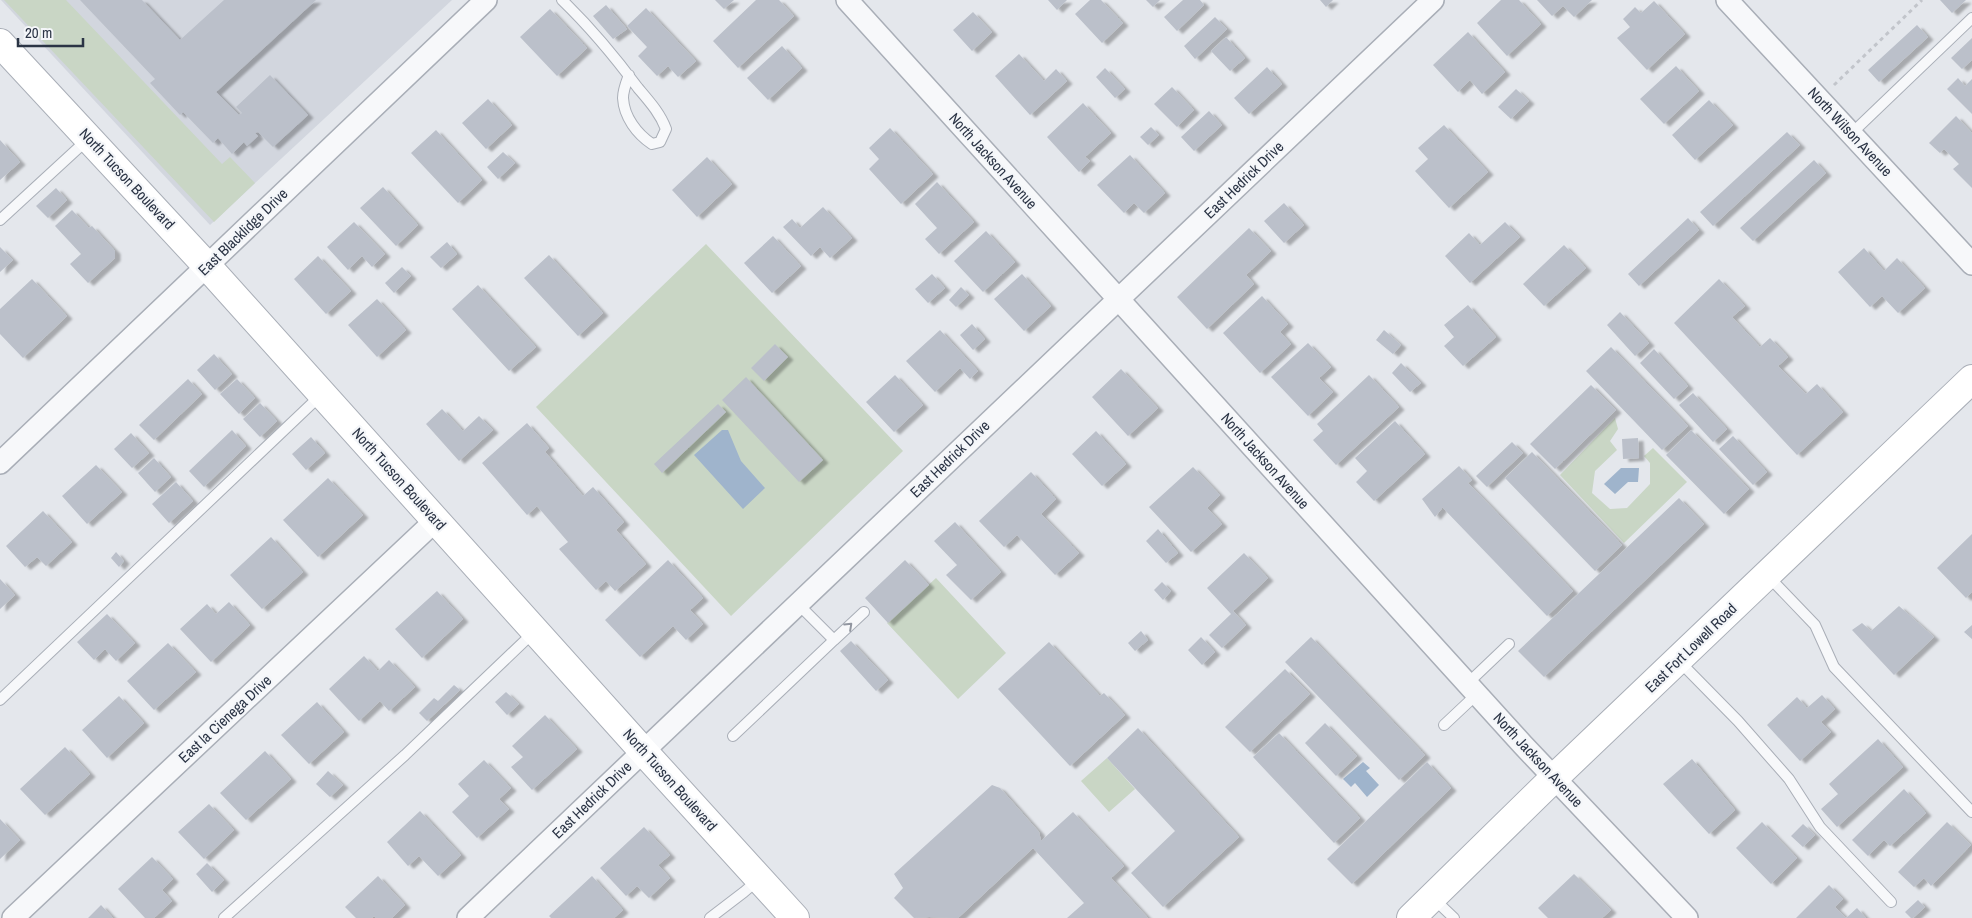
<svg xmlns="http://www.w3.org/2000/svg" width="1972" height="918" font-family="'Archivo Narrow',sans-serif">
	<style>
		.built { fill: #d2d6de }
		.green { fill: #c9d6c5 }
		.water { fill: #9fb4cc }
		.building { fill: #bbc0ca; filter: url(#shadow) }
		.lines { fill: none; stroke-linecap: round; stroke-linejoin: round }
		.service-casing { stroke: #a9aeb7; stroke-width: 12 }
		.minor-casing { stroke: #a9aeb7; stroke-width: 24 }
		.secondary-casing { stroke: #a9aeb7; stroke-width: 30 }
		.path { stroke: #c2c5cb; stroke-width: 3; stroke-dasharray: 4 4; stroke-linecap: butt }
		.service { stroke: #f7f8fa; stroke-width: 10 }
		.minor { stroke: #f7f8fa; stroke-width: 21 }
		.secondary { stroke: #fff; stroke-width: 28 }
		.oneway { stroke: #9196a0 }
		.labels { text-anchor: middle; stroke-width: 4.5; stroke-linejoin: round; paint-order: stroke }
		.street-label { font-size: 15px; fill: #2b3445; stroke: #f4f6f9 }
	</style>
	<defs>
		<filter id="shadow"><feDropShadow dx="5.5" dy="3" stdDeviation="1" flood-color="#0004"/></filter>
	</defs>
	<rect width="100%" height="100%" fill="#e4e7ec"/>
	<path class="built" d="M1,0H452L210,225Z"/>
	<path class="green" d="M4,0H66L222,164L230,157L255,183L214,222Z
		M706,244L903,451L731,616L536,407Z
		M1615,418L1618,429L1610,441L1617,450L1595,471L1592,493L1610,509L1627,508L1650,484V463L1644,456L1653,448L1687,482L1624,543L1560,475Z
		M936,578L1006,653L958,699L887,623Z
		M1107,758L1135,789L1109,812L1081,781Z"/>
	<path class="water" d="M722,430H728L741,461L765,488L743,509L694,455Z
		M1621,468H1639L1638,482H1628L1615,494L1604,484Z
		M1363,762L1370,768L1366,771L1379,785L1367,797L1355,783L1351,787L1343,779Z"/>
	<path class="building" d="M80,0H142L180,40L224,0H316L216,92L239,115L242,113L236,107L270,75L308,115L273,147L258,132L255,133L258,136L247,146L244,142L232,154L218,138L213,143L183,112L180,115L150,83L155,79Z
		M715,0H734L724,9Z
		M756,0H779L794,16L738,68L713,41Z
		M1048,0H1067L1057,10Z
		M1090,0H1101L1123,23L1102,43L1075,14Z
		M1146,0H1160L1153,7Z
		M1183,0H1200L1204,5L1177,31L1164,17Z
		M1320,0H1333L1326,7Z
		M1501,0H1519L1541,24L1507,56L1477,23Z
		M1537,0H1592L1574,17L1563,6L1552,16Z
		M1940,0H1966L1952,13Z
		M1654,1L1685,34L1647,70L1617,38L1630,27L1623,19L1635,7L1641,13Z
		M606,5L627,29L613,39L593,16Z
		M646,8L696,61L678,77L668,66L657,76L638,56L647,47L627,26Z
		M550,9L587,48L557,76L520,37Z
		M973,12L992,32L972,51L953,30Z
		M1215,17L1227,29L1195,59L1184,46Z
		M1917,25L1928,37L1879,82L1868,70Z
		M1468,32L1505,72L1482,94L1470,80L1458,92L1433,65Z
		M1226,37L1245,58L1230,71L1211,51Z
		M1972,38V60L1962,69L1951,58Z
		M782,46L802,68L768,100L747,78Z
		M1019,54L1044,81L1056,69L1067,81L1030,115L995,76Z
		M1676,66L1699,91L1664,124L1640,99Z
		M1267,67L1282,84L1249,114L1234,98Z
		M1105,68L1125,89L1115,98L1096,77Z
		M1958,78L1965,86L1972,79V114L1947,89Z
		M1172,87L1194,110L1177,127L1154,104Z
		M1516,89L1529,101L1511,119L1498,107Z
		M488,99L512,125L486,149L462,123Z
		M1709,100L1733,125L1695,160L1672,135Z
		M1083,103L1111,133L1085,157L1090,161L1079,172L1047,137Z
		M1209,111L1222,125L1194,151L1181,137Z
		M1956,116L1972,133V188L1953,169L1959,164L1944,149L1940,153L1929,143Z
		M1444,125L1488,172L1449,208L1415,171L1428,159L1418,148Z
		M1151,127L1159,135L1148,145L1140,137Z
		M890,128L933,174L901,204L869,169L879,159L869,148Z
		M436,130L482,180L458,203L411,153Z
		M1787,132L1800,145L1713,226L1700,212Z
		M0,140L20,162L0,180Z
		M503,152L515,163L498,179L487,167Z
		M1130,155L1165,193L1144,213L1134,203L1124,213L1097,185Z
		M707,157L732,184L697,217L672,190Z
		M1814,160L1826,173L1753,241L1740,228Z
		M937,182L974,222L939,254L925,239L937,228L915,204Z
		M383,187L418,225L396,246L360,208Z
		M56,188L67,200L48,218L36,206Z
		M1284,203L1304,225L1284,243L1264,221Z
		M823,207L852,238L830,258L820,247L811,256L783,227L792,219L800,228Z
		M72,210L89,228L92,226L115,251V258L88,283L70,264L81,254L55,226Z
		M1688,218L1699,230L1639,286L1628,274Z
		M354,222L385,254L372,267L362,256L348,270L327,247Z
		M1505,222L1520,237L1470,283L1445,256L1469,233L1480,245Z
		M1249,228L1271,251L1246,275L1254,284L1207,329L1177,297Z
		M986,231L1015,262L983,292L954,261Z
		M773,236L801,266L772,293L744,263Z
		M447,242L457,254L441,268L430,257Z
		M1564,245L1586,268L1544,306L1523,284Z
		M0,247L13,260L0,272Z
		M1864,248L1884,271L1897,258L1925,288L1898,313L1882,296L1870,307L1838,272Z
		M549,255L603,313L578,336L524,278Z
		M318,256L351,291L326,314L294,279Z
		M402,267L411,276L394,293L385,283Z
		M932,274L945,288L928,303L915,289Z
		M1022,274L1051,306L1024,331L994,299Z
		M32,279L67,316L23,358L0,334V309Z
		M1719,279L1745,306L1732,317L1760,347L1770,338L1788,357L1778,366L1806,394L1817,384L1843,412L1797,455L1674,323Z
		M478,285L536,347L509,371L452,309Z
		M961,287L969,295L956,307L949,300Z
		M1262,296L1288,324L1280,332L1291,344L1260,373L1223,333Z
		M377,299L406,330L377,357L348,325Z
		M1468,305L1496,337L1463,366L1444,346L1454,337L1444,325Z
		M1620,312L1649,343L1635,356L1607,325Z
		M972,324L985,339L973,350L960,335Z
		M940,330L978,371L970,379L960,368L935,392L906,361Z
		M1384,330L1401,345L1393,354L1376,340Z
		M1308,343L1331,367L1319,378L1333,392L1308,416L1271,377Z
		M775,344L788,357L764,381L751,368Z
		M1611,347L1688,426L1662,450L1586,371Z
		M1654,349L1688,386L1674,399L1640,363Z
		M214,354L232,374L215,390L197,370Z
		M1401,363L1421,383L1410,392L1392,373Z
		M1121,369L1158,408L1128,436L1092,397Z
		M895,375L923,405L894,432L866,402Z
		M1369,375L1399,407L1336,465L1313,440L1323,431L1317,424Z
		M746,377L823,460L799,482L722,400Z
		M188,379L202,394L154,440L139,425Z
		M237,379L255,398L239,414L220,394Z
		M1591,385L1616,410L1555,469L1530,444Z
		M1693,393L1727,429L1713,442L1679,405Z
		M260,403L277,421L260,437L243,419Z
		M718,404L726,412L662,473L654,464Z
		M442,409L463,431L479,416L493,430L459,461L426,424Z
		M1395,421L1425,454L1374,501L1356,482L1367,471L1355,458Z
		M527,423L549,448L545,452L583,496L593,487L624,522L616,530L646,564L615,591L606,581L596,590L559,549L568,542L537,506L527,515L482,463Z
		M232,430L246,446L204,487L189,471Z
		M1691,430L1749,489L1724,514L1666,455Z
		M1096,431L1126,464L1102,486L1072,454Z
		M131,433L149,453L132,468L114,449Z
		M1733,436L1767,472L1753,485L1719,449Z
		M311,437L325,453L306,470L292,454Z
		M1638,438L1639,458L1623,459L1622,439Z
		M1512,442L1523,453L1487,487L1476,476Z
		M1532,452L1622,545L1595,571L1505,478Z
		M154,458L171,477L155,492L138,473Z
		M96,465L122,492L87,524L62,496Z
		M1459,466L1472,480L1468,483L1573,591L1547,616L1443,508V507L1435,517L1422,499Z
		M1193,467L1220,495L1207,508L1222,524L1191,552L1149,507Z
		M1031,472L1056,499L1041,514L1079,553L1055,575L1017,535L1004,547L979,521Z
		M328,478L363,515L318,557L283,520Z
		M176,482L193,501L169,523L152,504Z
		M1679,498L1704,524L1544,677L1518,651Z
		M43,511L72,542L46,566L37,557L25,567L6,546Z
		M955,522L1001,572L971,600L946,575L957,565L934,541Z
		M1158,529L1178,553L1166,563L1146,541Z
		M1972,534V592L1966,598L1937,568Z
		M271,537L303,572L262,609L230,575Z
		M116,552L124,561L119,567L111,558Z
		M1244,553L1268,578L1233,611L1246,625L1222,648L1209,635L1231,614L1207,588Z
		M668,560L703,598L690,610L703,624L686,640L673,626L640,657L605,620Z
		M905,560L929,585L888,623L865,598Z
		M0,579L15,595L0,609Z
		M1162,582L1171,591L1163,600L1154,590Z
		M437,591L463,619L422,658L395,629Z
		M229,602L250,625L211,662L180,629L207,604L216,614Z
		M1899,606L1934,637L1894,675L1852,630L1862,623L1871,631Z
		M107,614L135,643L116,661L105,649L94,660L77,642Z
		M1972,625V639L1964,632Z
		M1141,631L1148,640L1135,651L1128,643Z
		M1201,637L1215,652L1202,665L1188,650Z
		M1311,637L1425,755L1399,780L1285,662Z
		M851,641L888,680L876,691L840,651Z
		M1049,642L1100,696L1104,693L1125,715L1070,766L998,689Z
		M168,643L196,672L154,710L127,681Z
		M364,656L378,671L389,660L415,687L389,711L380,701L359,721L329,689Z
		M1285,669L1310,694L1250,752L1225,727Z
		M454,685L460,690L427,721L419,713L434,698L438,701Z
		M506,692L519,704L507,715L495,702Z
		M1822,695L1835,709L1821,722L1831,732L1800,761L1767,725L1797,697L1807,708Z
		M119,696L144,723L107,758L82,730Z
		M317,702L344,732L309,764L281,735Z
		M545,715L577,749L532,790L511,767L523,757L512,746Z
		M1325,723L1357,756L1336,776L1305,743Z
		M1138,728L1239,837L1163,907L1131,873L1175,831L1107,758Z
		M1279,733L1360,818L1334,843L1253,757Z
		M1878,739L1903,767L1837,827L1821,809L1838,794L1829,784Z
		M65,747L90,774L45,815L20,789Z
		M265,751L291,779L246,820L220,793Z
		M1692,759L1735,810L1709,834L1663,784Z
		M484,760L511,788L499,799L509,809L477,838L452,812L469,796L458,784Z
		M1427,762L1451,788L1352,884L1327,859Z
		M328,771L343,785L330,797L316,784Z
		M992,785L1000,788L1039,832L1041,841L1073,812L1124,866L1111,878L1148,918H1067L1084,903L1033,848L958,918L929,917L914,918L894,898L903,888L894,874Z
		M1904,789L1926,813L1890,846L1884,840L1868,856L1852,840Z
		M209,804L234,830L204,859L178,832Z
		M420,811L461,855L438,876L419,856L408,866L387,842Z
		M0,819L20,840L0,859Z
		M1762,822L1797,858L1771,884L1736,848Z
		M1947,822L1971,845L1931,886L1924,878L1914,887L1898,872Z
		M1803,824L1815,835L1803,847L1791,836Z
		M644,827L670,855L658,865L670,878L649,898L637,886L626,896L600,868Z
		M152,857L173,879L162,890L172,901L154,918H145L118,889Z
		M207,863L224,880L212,892L196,874Z
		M1574,874L1611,910L1602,918H1548L1538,908Z
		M378,876L405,905L392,918H376L374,916L372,918H356L345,907Z
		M592,876L623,910L614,918H551L549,916Z
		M1829,885L1843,899L1835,907L1846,918H1796Z
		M1918,900L1925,907L1913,918H1911L1905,912Z
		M101,905L113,918H88Z
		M1857,908L1866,918H1846Z"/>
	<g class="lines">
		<g class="service-casing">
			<path id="service" d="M562,0C590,27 615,57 638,88C649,101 660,113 666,129L660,142L652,144C637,134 624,117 623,98C623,90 626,83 629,75
				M1851,134L1972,18
				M0,220L87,140
				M1768,576L1815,625L1834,667L1972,812
				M834,640L864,612
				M1679,661L1738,721L1789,779L1820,827L1891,902
				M1467,684L1509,644
				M0,700L322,394
				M1444,725L1477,694
				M733,736L834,640L798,604
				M1433,898L1454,918
				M224,918L405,755L534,632
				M710,918L744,892L758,880"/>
		</g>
		<g class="minor-casing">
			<path id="minor" d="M847,0L1523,745L1687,918
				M1727,0L1972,264
				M0,463L486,0
				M13,918L436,520
				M468,918L1433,0"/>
		</g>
		<g class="secondary-casing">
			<path id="secondary" d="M0,43L207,266L643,751L795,918
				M1411,918L1554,778L1972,379"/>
		</g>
		<path class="path" d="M1834,85L1922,0"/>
		<use href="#service" class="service"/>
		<use href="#minor" class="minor"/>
		<use href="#secondary" class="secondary"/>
	</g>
	<defs><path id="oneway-chevron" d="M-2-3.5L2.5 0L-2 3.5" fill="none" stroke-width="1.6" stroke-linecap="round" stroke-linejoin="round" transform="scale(1.25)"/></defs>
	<use class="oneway" href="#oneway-chevron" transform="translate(849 626) rotate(-43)"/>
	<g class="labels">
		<g class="street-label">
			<text transform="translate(1850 132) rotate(47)" y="5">North Wilson Avenue</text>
			<text transform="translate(993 161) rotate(48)" y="5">North Jackson Avenue</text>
			<text transform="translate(127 179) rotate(47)" y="5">North Tucson Boulevard</text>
			<text transform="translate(1244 180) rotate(-44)" y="5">East Hedrick Drive</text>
			<text transform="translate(243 232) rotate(-44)" y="5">East Blacklidge Drive</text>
			<text transform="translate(950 459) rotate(-44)" y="5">East Hedrick Drive</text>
			<text transform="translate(1265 461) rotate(48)" y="5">North Jackson Avenue</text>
			<text transform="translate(399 479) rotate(48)" y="5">North Tucson Boulevard</text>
			<text transform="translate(1691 648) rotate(-44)" y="5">East Fort Lowell Road</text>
			<text transform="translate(225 719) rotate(-43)" y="5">East la Cienega Drive</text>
			<text transform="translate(1538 760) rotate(47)" y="5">North Jackson Avenue</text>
			<text transform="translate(670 780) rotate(48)" y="5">North Tucson Boulevard</text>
			<text transform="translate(592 800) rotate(-44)" y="5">East Hedrick Drive</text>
		</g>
	</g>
	<path d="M18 38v8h65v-8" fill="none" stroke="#2b3445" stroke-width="2.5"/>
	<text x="25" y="38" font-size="15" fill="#2b3445" stroke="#f4f6f9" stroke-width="4" paint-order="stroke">20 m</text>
</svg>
